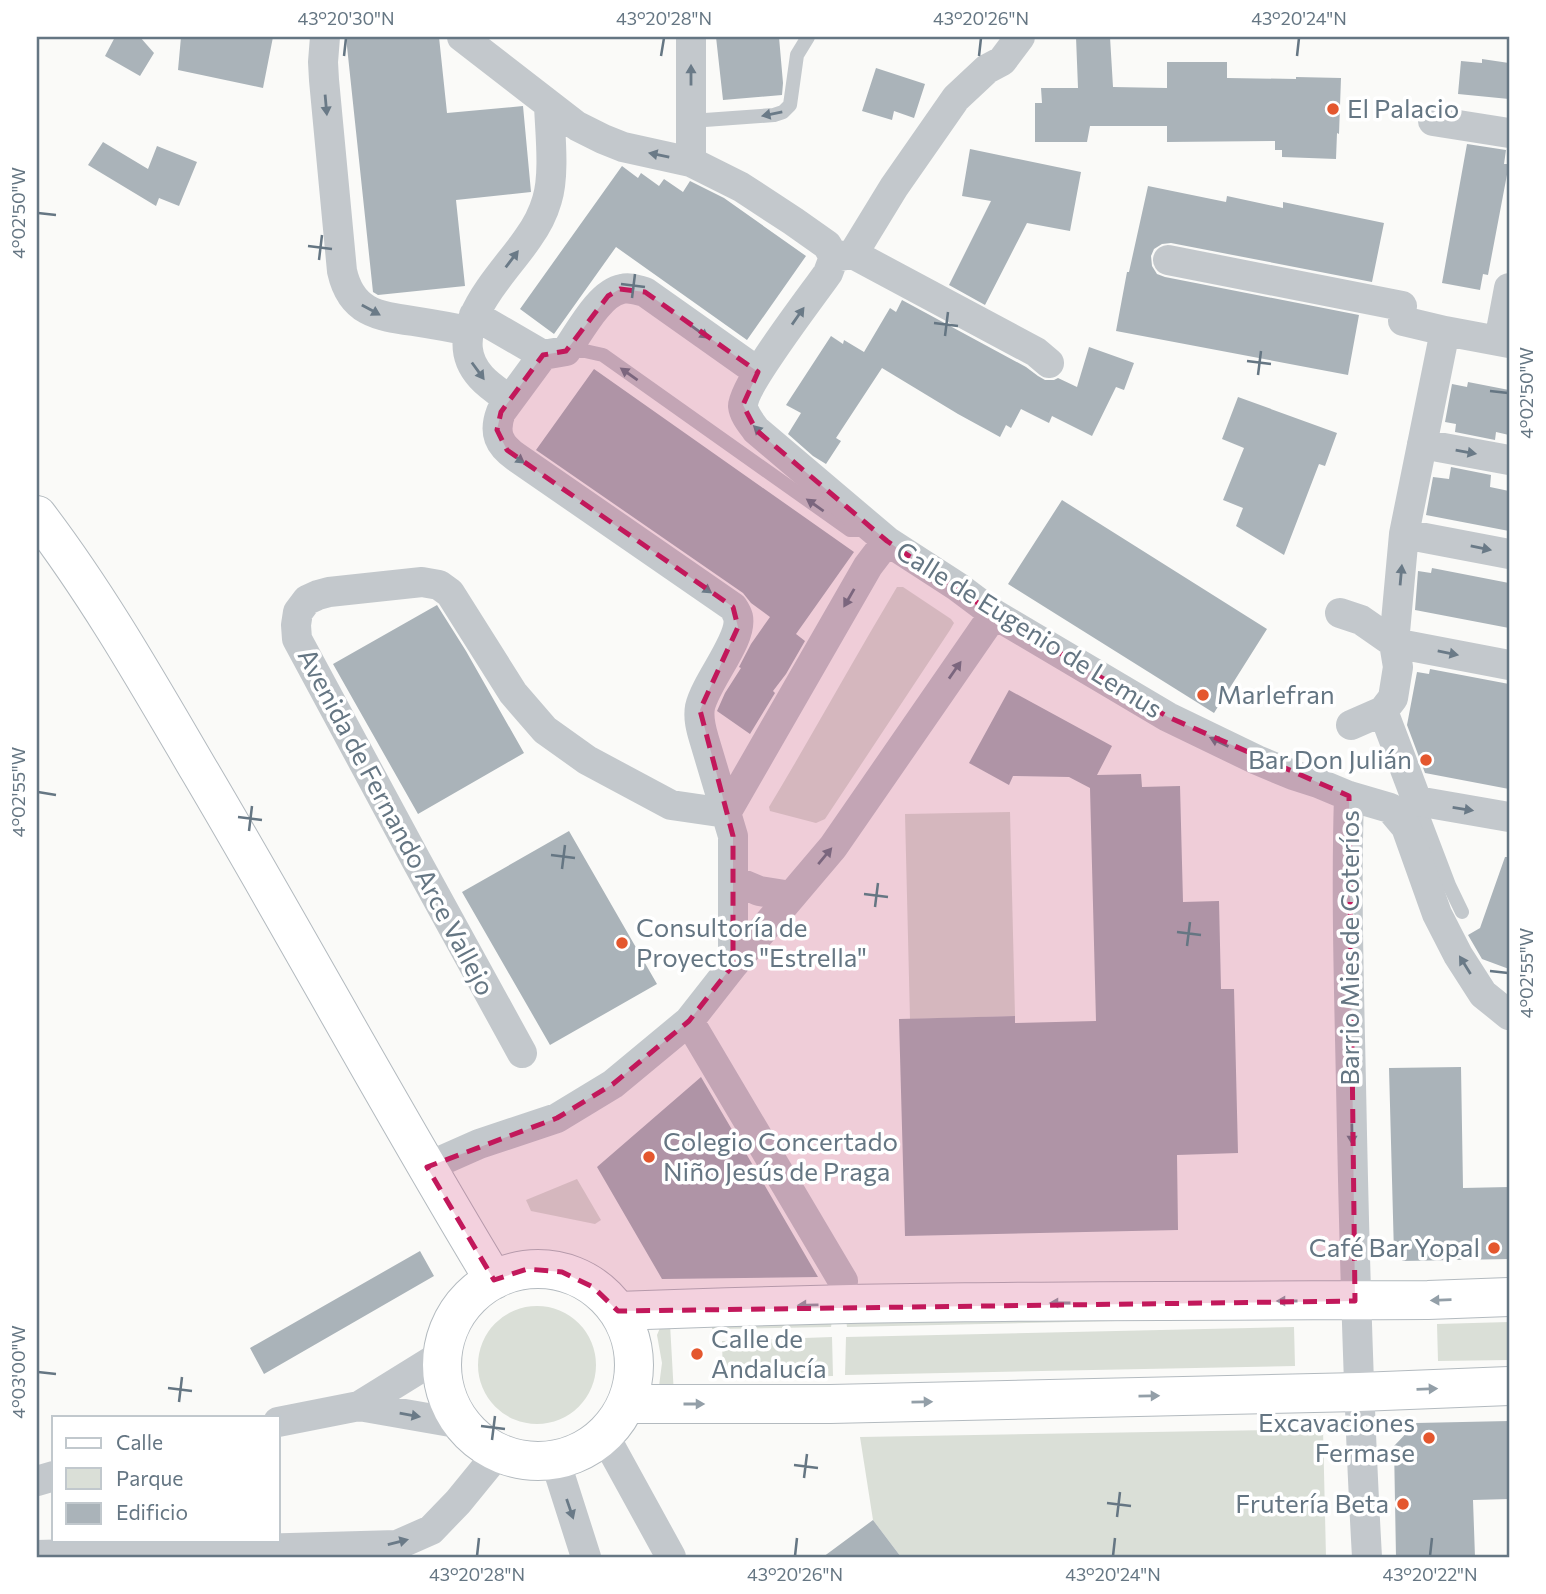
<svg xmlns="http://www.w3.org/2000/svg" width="1546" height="1594" font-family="Commissioner,sans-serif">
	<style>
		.green { fill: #dadfd7 }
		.building { fill: #aab3b9 }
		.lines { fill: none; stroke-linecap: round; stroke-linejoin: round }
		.secondary-casing { stroke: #b3babf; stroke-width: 40 }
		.lane { stroke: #c3c8cc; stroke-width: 14 }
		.street { stroke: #c3c8cc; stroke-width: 30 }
		.secondary { stroke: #fff; stroke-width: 38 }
		.oneway { fill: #6a7a87 }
		.oneway2 { fill: #939fa8 }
		.marked { fill: #c2185b; fill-opacity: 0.2; stroke: #c2185b; stroke-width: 5; stroke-dasharray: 14 9; stroke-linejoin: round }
		.ticks { fill: none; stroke: #657683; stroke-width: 2.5 }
		.poi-dot { fill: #e4572e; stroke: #fff; stroke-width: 2.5 }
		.labels { text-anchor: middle; stroke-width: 7; stroke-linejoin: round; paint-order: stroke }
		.poi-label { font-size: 26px; fill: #657683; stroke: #fff; text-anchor: start }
		.street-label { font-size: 26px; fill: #657683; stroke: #fff }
		.neatline { fill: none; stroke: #657683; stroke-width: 2.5 }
		.ticks-label { font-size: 18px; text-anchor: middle; fill: #657683 }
	</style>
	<rect width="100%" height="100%" fill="#fafaf8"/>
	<path class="green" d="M897,587H903L951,619L954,623L950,630L825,819L816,823L770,811L769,807C813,734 853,660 897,587Z
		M1010,812L1015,1016L910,1019L905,814Z
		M577,1179L601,1220L595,1224L531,1211L526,1200Z
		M478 1365a59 59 0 1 1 118 0a59 59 0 1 1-118 0Z
		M1293,1317L847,1327L846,1320Z
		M832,1321L831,1327L712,1329V1323Z
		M1509,1322V1360L1438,1361L1437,1324Z
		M670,1324L674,1395L659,1386L662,1363L657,1335L660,1328Z
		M1294,1327L1295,1366L845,1375L846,1337Z
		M832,1337L833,1376L723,1379L722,1341Z
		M1323,1429L1326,1557H901L873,1520L860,1437Z"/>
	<path class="building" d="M115,37H140L154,53L140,76L105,56Z
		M181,37H273L263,88L178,70Z
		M346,37H439L447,113L523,106L531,192L456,200L465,286L378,295L373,292Z
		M716,37H779L783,83L782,95L723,100Z
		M1076,37H1110L1113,87L1167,88V62H1227V78L1296,79V77L1341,78L1339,134L1337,133L1336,159L1282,157V150H1275V141L1167,142V126H1090L1087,142H1035V103H1042L1041,88H1078Z
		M1482,59L1509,63V99L1458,94L1461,61L1482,63Z
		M876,68L925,84L914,118L894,111L892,120L862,111Z
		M103,142L148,169L157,146L197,162L179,206L159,198L156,206L88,165Z
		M1467,144L1506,150L1504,164H1509L1488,275L1483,274L1480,290L1442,283Z
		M970,149L1081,172L1070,231L1027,223L985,305L949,285L991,201L962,196Z
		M622,166L638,178L641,173L659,186L664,179L683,192L690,181L724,198L806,256L747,340L616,247L554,334L520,309Z
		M1148,186L1226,202L1227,196L1283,208V202L1384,223L1372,282L1171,243L1162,244L1154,249L1151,256L1152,266L1157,274L1165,277L1359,315L1348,375L1116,331L1127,272H1129Z
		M902,300L1026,367L1038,376L1045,380H1054L1058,378L1077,387L1089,347L1134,363L1124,390L1116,387L1092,436L1052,416L1049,423L1021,409L1011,428L1006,425L1000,437L958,414L882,368L836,438L841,441L826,464L813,456L788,434L801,413L786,405L831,336L843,344L844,340L864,352L890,308L896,312Z
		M594,369L854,552L796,634L805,641L786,674L773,691L775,693L750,734L717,711L725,693L741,668L739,667L751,644L770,617L751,603L743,593L536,450Z
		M1468,382L1509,390V435L1496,432L1495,440L1455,432L1456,424L1445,422L1452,384L1467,387Z
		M1238,397L1337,433L1325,466L1319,464L1284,555L1236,526L1243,508L1223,500L1244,448L1222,439Z
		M1451,467L1491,475L1490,487L1509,491V531L1426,515L1433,477L1449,479Z
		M1062,500L1267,629L1214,713L1008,584Z
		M1432,568L1509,583V628L1415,610L1418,571L1431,573Z
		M437,605L466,651L524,753L418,814L333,664Z
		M1430,669L1509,684V789L1425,773L1407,725L1417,672L1429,674Z
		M1009,690L1112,746L1097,775L1141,774L1142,787L1180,786L1183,902L1219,901L1221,989H1234L1238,1153L1177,1155L1178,1230L905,1236L899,1019L1015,1016V1023L1096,1021L1090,788L1069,777L1013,776L1009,785L969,763Z
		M569,831L657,984L550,1045L462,892Z
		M1505,857H1509V969L1482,959L1468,935L1480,928Z
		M1461,1067L1463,1188L1509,1187V1259L1403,1261L1394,1254L1389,1068Z
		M701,1077L761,1179L818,1277L662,1279L597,1167Z
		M420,1251L434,1276L264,1374L250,1348Z
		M1509,1421V1499L1473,1500L1475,1557H1396L1394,1446L1416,1423Z
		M873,1520L901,1557H823Z"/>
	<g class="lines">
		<g class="secondary-casing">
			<path id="secondary" d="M37,515C98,595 148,683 199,770C299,939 392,1112 494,1280
				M442 1365a96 96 0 1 1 192 0a96 96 0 1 1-192 0Z
				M618,1311C887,1300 1158,1301 1428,1300L1509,1297
				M626,1404H830L1359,1392L1509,1386"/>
		</g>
		<path class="lane" d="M691,121L774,115L783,112L790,105L797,55L808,37
			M566,351H585L603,355L850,530H870
			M1417,801L1449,885L1462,912"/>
		<path class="street" d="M325,37L323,62L324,80L342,271C351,312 377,316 413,321C432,324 450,327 468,331
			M462,37L577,126L603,139L623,147L691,162L741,187L793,221L827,245L834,257L828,273C812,296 743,385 743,406C744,415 751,423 756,430L887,541L958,587L994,614L1168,717L1257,760L1293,775L1318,783L1349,796L1390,808L1406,827L1437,914L1458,955L1483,994L1509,1015
			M691,37V162
			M1433,121L1509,133
			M853,254L1036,352L1049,363
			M834,257L853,254L894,187L956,98L987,69L1002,61L1020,37
			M1168,260L1402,306
			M474,315L543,355
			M1403,321L1445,331L1509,343
			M1445,331L1404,534L1394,643L1398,667L1393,698L1383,711L1417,801L1509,817
			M1499,341L1509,288
			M543,355L501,412C493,433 499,445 516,457L733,607C735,610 737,613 738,617C743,639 706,681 700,707C698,718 701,729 704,739L733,836V965
			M543,355L566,351C579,333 599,293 622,289C630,287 637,290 645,292L758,372
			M510,400C500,393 489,386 481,377C440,332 504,274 528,238C536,227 543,214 547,200C555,175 550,132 549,105
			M1422,444L1509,460
			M1404,534L1509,554
			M1340,613L1361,620L1394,643L1509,665
			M1351,725L1383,711
			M1349,796C1346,892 1349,988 1351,1084C1354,1242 1358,1399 1367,1557
			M726,813L868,566L887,541
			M733,880L759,891L791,896
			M689,1021L843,1281
			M522,1053L416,860L297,639L296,625L298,612L307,600L318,595L329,592L422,582L439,585L450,593L513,693L545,730L587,760L671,805L726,813
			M427,1167L479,1144L557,1118L613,1084L689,1021L733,965L833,847L994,614
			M359,1406L443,1354
			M278,1422L359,1406L462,1424
			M604,1435L671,1557
			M555,1460L586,1557
			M37,1481L54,1476
			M37,1555L397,1545L431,1530L458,1502L498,1453"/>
		<use href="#secondary" class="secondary"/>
	</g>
	<defs><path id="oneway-solid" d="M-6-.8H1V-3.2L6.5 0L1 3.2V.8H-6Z" transform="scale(1.75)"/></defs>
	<g class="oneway">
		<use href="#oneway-solid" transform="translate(691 75) rotate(-90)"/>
		<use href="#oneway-solid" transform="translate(326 105) rotate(85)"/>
		<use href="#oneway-solid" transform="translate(772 114) rotate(169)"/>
		<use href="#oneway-solid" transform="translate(659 155) rotate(-168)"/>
		<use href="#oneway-solid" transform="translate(512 259) rotate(-53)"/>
		<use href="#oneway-solid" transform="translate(371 310) rotate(29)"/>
		<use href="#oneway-solid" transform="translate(798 316) rotate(-55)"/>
		<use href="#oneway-solid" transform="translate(700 332) rotate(36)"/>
		<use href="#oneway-solid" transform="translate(478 371) rotate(54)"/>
		<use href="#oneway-solid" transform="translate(629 374) rotate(-145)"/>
		<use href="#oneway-solid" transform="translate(761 433) rotate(-136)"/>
		<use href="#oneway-solid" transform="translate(1466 452) rotate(10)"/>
		<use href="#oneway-solid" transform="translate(516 457) rotate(36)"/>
		<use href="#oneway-solid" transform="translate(815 505) rotate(-145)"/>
		<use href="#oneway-solid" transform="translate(1481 548) rotate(11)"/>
		<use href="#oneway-solid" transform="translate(1401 575) rotate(-85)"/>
		<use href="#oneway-solid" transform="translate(703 587) rotate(35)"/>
		<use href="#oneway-solid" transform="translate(849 598) rotate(120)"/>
		<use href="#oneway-solid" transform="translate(1448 653) rotate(11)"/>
		<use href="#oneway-solid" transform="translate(955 670) rotate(-55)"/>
		<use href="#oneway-solid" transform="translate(1219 742) rotate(-154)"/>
		<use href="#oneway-solid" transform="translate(1463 809) rotate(9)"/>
		<use href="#oneway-solid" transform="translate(825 856) rotate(-50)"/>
		<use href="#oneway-solid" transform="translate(1465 965) rotate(-122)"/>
		<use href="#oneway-solid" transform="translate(1352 1134) rotate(89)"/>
		<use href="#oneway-solid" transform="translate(410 1415) rotate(10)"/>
		<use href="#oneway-solid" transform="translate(570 1509) rotate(71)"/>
		<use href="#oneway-solid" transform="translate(398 1542) rotate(-14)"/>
	</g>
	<g class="oneway2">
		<use href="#oneway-solid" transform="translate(1441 1300) rotate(178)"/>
		<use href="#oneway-solid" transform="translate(1287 1301) rotate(180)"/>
		<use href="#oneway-solid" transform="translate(1060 1303) rotate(180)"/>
		<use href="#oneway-solid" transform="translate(808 1305) rotate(179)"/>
		<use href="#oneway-solid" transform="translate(1427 1389) rotate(-2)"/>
		<use href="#oneway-solid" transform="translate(1149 1396) rotate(-1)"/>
		<use href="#oneway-solid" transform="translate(922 1402) rotate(-1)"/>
		<use href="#oneway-solid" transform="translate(694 1404)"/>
	</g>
	<path class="marked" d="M620,289L645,292L758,372L743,405L756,430L887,541L994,614L1168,717L1349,796L1355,1301L618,1311L593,1287L562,1272L527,1269L494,1280L427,1167L557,1118L613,1084L689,1021L733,965V836L700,710L738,627L733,607L507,450L497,430L501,412L543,355L566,351L608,296Z"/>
	<path class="ticks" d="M344,56L346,38M661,56L664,38M979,56L981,38M1297,56L1299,38M38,213L56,215M308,246L332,249M319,260L322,235M621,284L645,287M632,298L635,274M934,323L958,326M945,336L948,312M1247,361L1271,364M1258,375L1261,351M1490,391L1508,393M38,792L56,795M238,817L262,820M249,831L252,806M551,855L575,858M562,869L565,845M864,894L888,897M875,907L878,883M1177,932L1201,935M1187,946L1190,922M1490,971L1508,973M38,1372L56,1374M168,1388L192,1391M179,1402L182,1377M481,1426L505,1429M492,1440L495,1416M794,1465L818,1468M804,1478L807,1454M1107,1503L1131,1506M1117,1517L1120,1492M477,1556L479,1538M795,1556L797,1538M1113,1556L1115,1538M1430,1556L1432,1538"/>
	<g class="poi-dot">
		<circle cx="1333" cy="109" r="7"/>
		<circle cx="1203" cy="695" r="7"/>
		<circle cx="1426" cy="760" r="7"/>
		<circle cx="622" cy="943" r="7"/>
		<circle cx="649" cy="1157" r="7"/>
		<circle cx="1494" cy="1248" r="7"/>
		<circle cx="697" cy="1354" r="7"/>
		<circle cx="1429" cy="1438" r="7"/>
		<circle cx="1403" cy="1504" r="7"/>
	</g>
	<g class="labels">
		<g class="poi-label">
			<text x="1347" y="118">El Palacio</text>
			<text x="1217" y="704">Marlefran</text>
			<text x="1412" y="769" text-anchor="end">Bar Don Julián</text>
			<text x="636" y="937">Consultoría de<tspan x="636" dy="30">Proyectos "Estrella"</tspan></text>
			<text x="663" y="1151">Colegio Concertado<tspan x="663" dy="30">Niño Jesús de Praga</tspan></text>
			<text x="1480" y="1257" text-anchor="end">Café Bar Yopal</text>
			<text x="711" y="1348">Calle de<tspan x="711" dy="30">Andalucía</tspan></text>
			<text x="1415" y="1432" text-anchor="end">Excavaciones<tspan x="1415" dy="30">Fermase</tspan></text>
			<text x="1389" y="1513" text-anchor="end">Frutería Beta</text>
		</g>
		<g class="street-label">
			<text transform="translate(1029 630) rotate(32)" y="9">Calle de Eugenio de Lemus</text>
			<text transform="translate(396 822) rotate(62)" y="9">Avenida de Fernando Arce Vallejo</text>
			<text transform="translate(1350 948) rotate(-90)" y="9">Barrio Mies de Coteríos</text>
		</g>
	</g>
	<rect width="1546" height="1594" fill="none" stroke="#ffffff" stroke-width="77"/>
	<rect x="52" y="1416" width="228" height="126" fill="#ffffff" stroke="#c1c8cd" stroke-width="2"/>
	<rect x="66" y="1438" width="35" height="10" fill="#ffffff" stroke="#c1c8cd" stroke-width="2"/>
	<text x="116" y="1450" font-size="21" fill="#657683">Calle</text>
	<rect x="66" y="1468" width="35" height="21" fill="#dadfd7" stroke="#c1c8cd" stroke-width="2"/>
	<text x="116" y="1486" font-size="21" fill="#657683">Parque</text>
	<rect x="66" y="1503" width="35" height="21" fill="#aab3b9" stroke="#c1c8cd" stroke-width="2"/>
	<text x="116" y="1520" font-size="21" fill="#657683">Edificio</text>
	<rect x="38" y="38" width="1470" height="1518" class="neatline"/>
	<g class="ticks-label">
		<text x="346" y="25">43°20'30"N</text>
		<text x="664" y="25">43°20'28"N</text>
		<text x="981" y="25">43°20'26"N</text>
		<text x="1299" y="25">43°20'24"N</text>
		<text transform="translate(19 213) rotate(-90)" y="6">4°02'50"W</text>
		<text transform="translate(1527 393) rotate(-90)" y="6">4°02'50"W</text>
		<text transform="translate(19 792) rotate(-90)" y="6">4°02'55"W</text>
		<text transform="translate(1527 973) rotate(-90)" y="6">4°02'55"W</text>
		<text transform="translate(19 1372) rotate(-90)" y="6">4°03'00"W</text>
		<text x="477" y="1581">43°20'28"N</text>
		<text x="795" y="1581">43°20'26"N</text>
		<text x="1113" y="1581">43°20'24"N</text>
		<text x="1430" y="1581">43°20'22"N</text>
	</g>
</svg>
